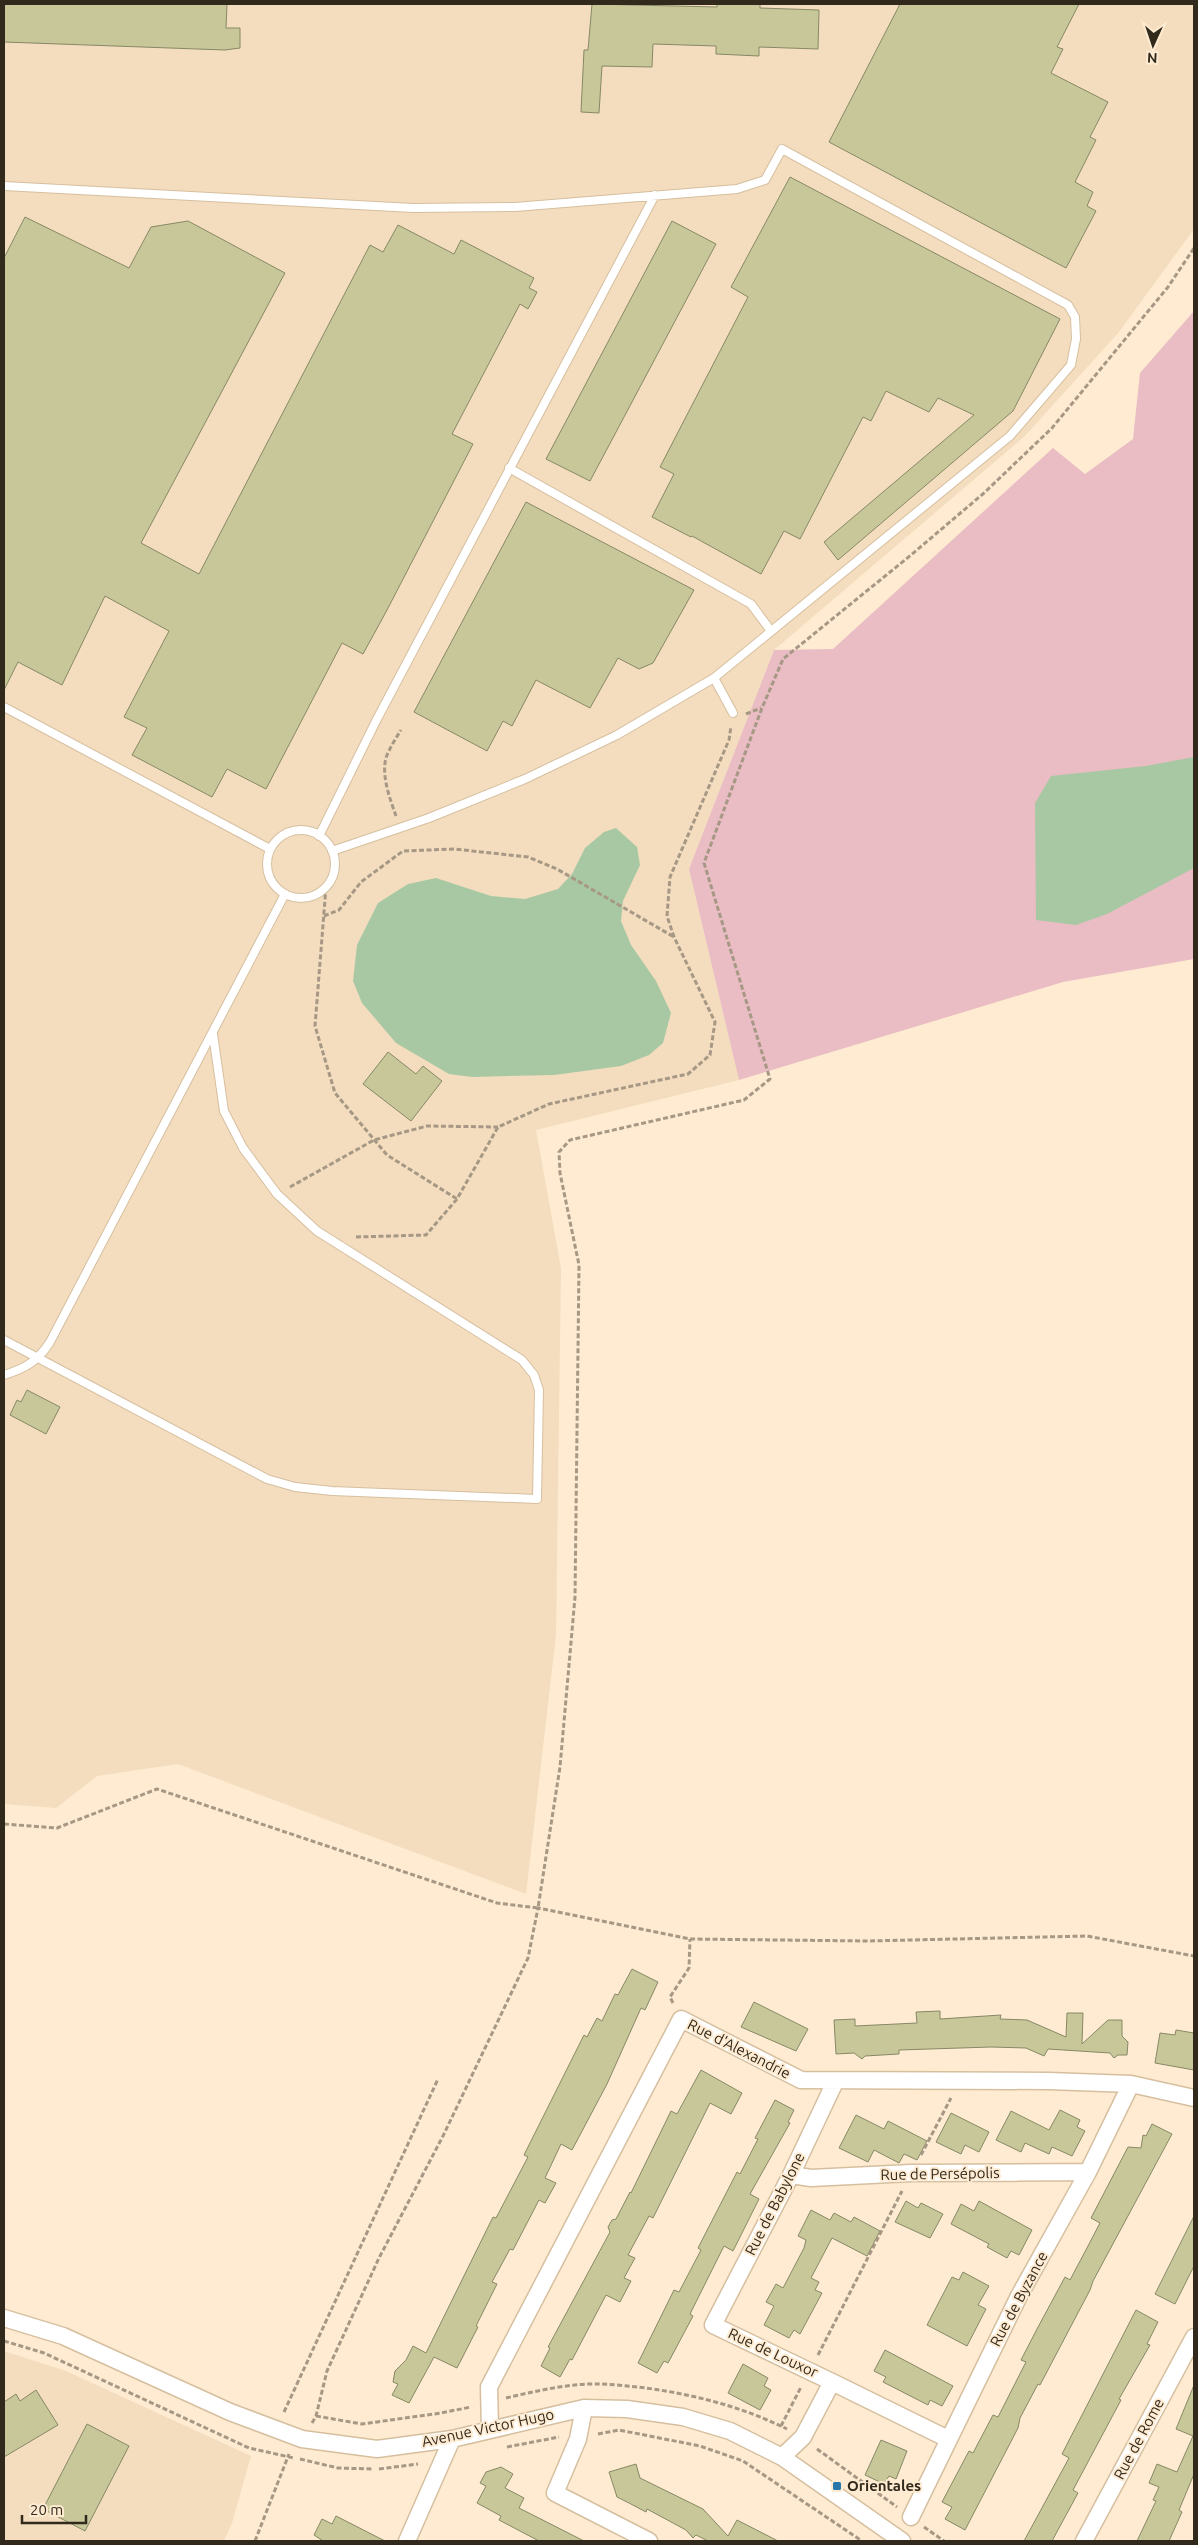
<svg xmlns="http://www.w3.org/2000/svg" width="1198" height="2545" font-family="Ubuntu,sans-serif">
	<style>
		.built { fill: #f3ddbe }
		.green { fill: #e9bdc3 }
		.water { fill: #a8c8a3 }
		.building { fill: #c7c799; stroke: #878865 }
		.lines { fill: none; stroke-linecap: round; stroke-linejoin: round }
		.service-casing { stroke: #d6bf9f; stroke-width: 10 }
		.minor-casing { stroke: #d6bf9f; stroke-width: 19 }
		.path { stroke: #a69884; stroke-width: 3; stroke-dasharray: 5 2.5; stroke-linecap: butt }
		.service { stroke: #fff; stroke-width: 8 }
		.minor { stroke: #fff; stroke-width: 16 }
		.poi-dot { fill: #2777a8; stroke: #feebd1; stroke-width: 2 }
		.labels { text-anchor: middle; stroke-width: 4; stroke-linejoin: round; paint-order: stroke }
		.street-label { font-size: 15px; fill: #32291d; stroke: #feebd1 }
		.poi-label { font-size: 15px; font-weight: bold; fill: #32291d; stroke: #feebd1; text-anchor: start }
	</style>
	<rect width="100%" height="100%" fill="#feebd1"/>
	<path class="built" d="M4,4H1194V229L1119,332L1025,436L774,650L689,869L739,1080L536,1130L561,1268L556,1635L526,1894L178,1764L97,1776L56,1808L4,1804Z
		M4,2351L66,2371L251,2456L232,2523L224,2541H4Z"/>
	<path class="green" d="M1194,311V959L1063,982L739,1080L689,869L774,650L833,649L1053,448L1085,474L1133,439L1140,373Z"/>
	<path class="water" d="M1194,757V868L1107,914L1076,925L1036,920L1035,803L1051,776L1146,766Z
		M616,828L637,847L640,865L623,901L621,921L631,945L656,981L671,1013L663,1043L649,1055L621,1066L554,1075L472,1077L449,1074L396,1043L362,1003L353,981L357,945L378,903L408,884L436,878L491,896L525,899L558,889L572,874L585,848L604,832Z"/>
	<path class="building" d="M4,4H227L226,28H240V48L225,50L4,42Z
		M592,4L717,7V4H760V8L819,10L818,49L759,47V56L716,54V46L653,44L652,67L602,66L599,113L581,112L584,50H588Z
		M900,4H1079L1057,47L1063,49L1051,73L1108,102L1090,137L1096,140L1075,182L1093,192L1087,206L1096,211L1066,268L829,142Z
		M790,177L1060,319L1013,411L838,560L824,542L974,415L938,398L929,412L886,391L871,421L863,417L800,539L784,531L761,574L692,536L691,537L652,517L674,474L660,467L748,297L731,287Z
		M25,217L129,268L151,227L188,221L285,273L141,543L199,574L370,245L383,252L398,225L454,254L461,240L534,278L529,288L537,292L528,309L520,304L452,434L473,444L387,610L363,654L342,643L266,789L227,769L212,797L132,755L147,728L124,717L169,631L105,596L62,685L18,662L4,690V258Z
		M672,221L716,244L590,481L546,459Z
		M526,502L694,590L653,663L639,669L618,658L590,708L536,680L512,726L503,721L487,751L414,712Z
		M388,1052L416,1074L423,1066L442,1081L411,1121L363,1084Z
		M27,1390L60,1407L46,1434L10,1415L17,1400L21,1402Z
		M632,1969L658,1982L645,2010L641,2008L607,2084L572,2150L561,2144L545,2178L556,2183L545,2203L539,2200L513,2250L510,2249L492,2282L497,2284L476,2326L478,2327L457,2368L434,2357L409,2403L392,2395L398,2384L393,2382L395,2371L406,2360L413,2346L426,2353L493,2217L496,2218L528,2157L524,2155L584,2035L587,2037L597,2018L602,2021L615,1994L618,1995Z
		M754,2002L808,2029L796,2051L741,2027Z
		M940,2011V2019L1001,2015L1000,2019L1027,2020L1066,2037L1067,2013H1083L1082,2044L1108,2020H1122V2036L1128,2042L1127,2055H1118L1114,2058L1110,2053L1048,2049L1044,2056L1026,2048L991,2047L899,2050V2054L865,2056L862,2059L854,2053L836,2054L834,2020L855,2019V2026L917,2023L916,2012Z
		M1176,2030L1194,2033V2070L1155,2063L1160,2033L1175,2035Z
		M701,2070L742,2093L731,2114L710,2103L653,2218L649,2216L628,2255L635,2258L624,2278L631,2281L620,2302L606,2295L572,2360L570,2359L560,2377L541,2366L550,2348L548,2347L610,2232L608,2227L612,2220L616,2219L630,2192L631,2193L671,2111L677,2114Z
		M775,2100L794,2110L788,2122L790,2123L750,2194L759,2199L733,2251L724,2246L690,2314L693,2316L668,2363L664,2361L657,2373L638,2363L674,2290L679,2292L701,2250L698,2248L737,2172L740,2174L758,2139L755,2138Z
		M1060,2110L1080,2120L1077,2127L1085,2131L1072,2156L1052,2147L1049,2154L1025,2143L1021,2152L996,2140L1011,2111L1049,2130Z
		M951,2113L989,2132L979,2152L965,2145L961,2154L936,2142Z
		M856,2115L884,2129L888,2121L927,2141L917,2160L904,2154L899,2163L874,2150L868,2162L839,2148Z
		M1152,2124L1172,2134L1093,2281L1090,2290L1040,2385L1038,2384L1020,2418L1018,2428L965,2530L945,2519L952,2507L942,2502L969,2451L973,2453L993,2415L998,2417L1026,2362L1021,2360L1037,2329L1065,2277L1070,2280L1088,2246L1100,2223L1091,2218L1128,2147L1141,2148L1143,2135L1146,2136Z
		M906,2201L918,2208L921,2203L943,2214L930,2238L895,2222Z
		M979,2201L1032,2230L1019,2255L1011,2251L1007,2258L987,2247L989,2244L951,2224L961,2204L974,2211Z
		M811,2210L830,2220L834,2213L851,2222L854,2217L880,2231L867,2256L832,2238L811,2278L819,2282L815,2290L822,2293L800,2334L794,2330L789,2338L764,2325L774,2306L766,2302L776,2284L783,2288L804,2248L806,2240L798,2236Z
		M1194,2216V2266L1175,2304L1155,2294Z
		M963,2272L989,2286L978,2305L986,2309L967,2346L927,2325L952,2277L959,2280Z
		M1136,2310L1158,2322L1147,2344L1150,2345L1119,2399L1121,2400L1073,2490L1078,2493L1052,2541H1024L1069,2458L1062,2454Z
		M885,2350L953,2386L942,2406L930,2400L928,2405L883,2382L886,2377L874,2371Z
		M743,2364L768,2378L764,2386L771,2390L760,2410L728,2393Z
		M1194,2385V2474L1179,2510L1182,2512L1169,2541H1137L1156,2501L1153,2500L1159,2487L1149,2483L1157,2464L1177,2472L1193,2436L1176,2429Z
		M36,2390L58,2425L4,2457V2402L16,2394L20,2401Z
		M87,2424L129,2446L85,2531L43,2509Z
		M881,2440L907,2451L896,2479L889,2476L884,2484L865,2475Z
		M636,2464L640,2478L703,2509L728,2536L737,2520L778,2541H708L696,2535L693,2538L686,2530L647,2509L646,2512L629,2503L617,2497L609,2472Z
		M501,2467L513,2474L505,2488L524,2498L519,2508L584,2541H539L499,2520L501,2516L477,2503L486,2486L480,2483L486,2472Z
		M336,2516L385,2541H323L314,2535L322,2519L332,2524Z"/>
	<g class="lines">
		<g class="service-casing">
			<path id="service" d="M4,186L413,208L515,207L737,189L765,180L782,149L1068,305L1075,317L1076,339L1071,365L1010,436L714,678L617,735L525,779L429,818L332,851
				M509,468L751,604L771,631
				M714,678L733,713
				M4,707L270,849
				M267 864a34 34 0 1 1 68 0a34 34 0 1 1-68 0Z
				M319,836L378,717L655,195
				M4,1340L267,1479L295,1487L332,1491L537,1499L539,1390L534,1375L522,1360L317,1231L277,1194L243,1148L224,1111L213,1034
				M4,1375C26,1368 38,1361 50,1342L285,894"/>
		</g>
		<g class="minor-casing">
			<path id="minor" d="M791,2175L811,2178L911,2173L1088,2172
				M4,2318L63,2336L230,2412L302,2439L377,2449L452,2439L584,2408L627,2409L683,2417L730,2431L782,2457L902,2541
				M832,2382L948,2439
				M584,2408L578,2439L555,2493L649,2541
				M490,2430L489,2387L681,2019L801,2080L1049,2081L1131,2084L1194,2098
				M782,2457L803,2437L832,2382L713,2325L791,2175L835,2082
				M911,2517L1019,2296L1088,2172L1131,2084
				M407,2541L452,2439
				M1084,2541L1194,2337"/>
		</g>
		<path class="path" d="M746,714L761,708
			M396,816C390,799 380,773 387,755C391,746 396,738 401,730
			M326,887L315,1026L335,1093L387,1155L457,1199
			M324,916L339,910L361,882L403,851L454,849L528,857L557,869L674,937
			M290,1187L374,1140L427,1126L498,1127
			M356,1237L426,1235L457,1199L498,1127L549,1104L688,1074L710,1055L715,1022L674,937L667,916L670,877L729,740L731,726
			M4,1824L57,1828L157,1789L497,1903L538,1908L560,1767L575,1597L579,1265L560,1173L559,1152L570,1140L744,1100L770,1079L704,863L762,708L783,659L911,555L984,493L1052,428L1168,287L1194,248
			M673,2003L670,1997L689,1968L690,1939
			M921,2155L951,2098
			M4,2341L44,2353L249,2448L294,2458
			M818,2355L902,2191
			M506,2398C536,2391 570,2383 601,2384C663,2387 731,2401 787,2429
			M284,2412L438,2079
			M316,2416L362,2424L441,2413L471,2407
			M312,2423L316,2416L327,2371L379,2258L443,2136L528,1958L538,1908L690,1939L867,1941L1087,1936L1194,1956
			M781,2426L801,2387
			M598,2434L619,2430L700,2446L743,2461L862,2541
			M507,2447L559,2437
			M817,2449L897,2507
			M300,2459L338,2468L373,2469
			M379,2469L418,2464
			M924,2527L944,2541
			M255,2541L289,2454"/>
		<use href="#service" class="service"/>
		<use href="#minor" class="minor"/>
	</g>
	<rect class="poi-dot" x="832" y="2481" width="10" height="10" rx="2.5"/>
	<g class="labels">
		<g class="street-label">
			<text transform="translate(739 2049) rotate(27)" y="5">Rue d'Alexandrie</text>
			<text transform="translate(940 2174) rotate(-1)" y="5">Rue de Persépolis</text>
			<text transform="translate(775 2204) rotate(-63)" y="5">Rue de Babylone</text>
			<text transform="translate(1019 2299) rotate(-62)" y="5">Rue de Byzance</text>
			<text transform="translate(773 2353) rotate(25)" y="5">Rue de Louxor</text>
			<text transform="translate(488 2428) rotate(-12)" y="5">Avenue Victor Hugo</text>
			<text transform="translate(1139 2439) rotate(-62)" y="5">Rue de Rome</text>
		</g>
		<g class="poi-label">
			<text x="847" y="2491">Orientales</text>
		</g>
	</g>
	<rect width="1198" height="2545" fill="none" stroke="#32291d" stroke-width="10"/>
	<g transform="translate(1153 45) rotate(183)" stroke="#feebd1" stroke-width="4" paint-order="stroke">
	<path d="M0-4L9 19L0 12L-9 19Z" fill="#32291d"/>
	<text y="-8" font-size="14" font-weight="bold" text-anchor="middle" fill="#32291d">N</text>
	</g>
	<path d="M22 2515v8h64v-8" fill="none" stroke="#32291d" stroke-width="2.5"/>
	<text x="30" y="2515" font-size="15" fill="#32291d" stroke="#feebd1" stroke-width="4" paint-order="stroke">20 m</text>
</svg>
